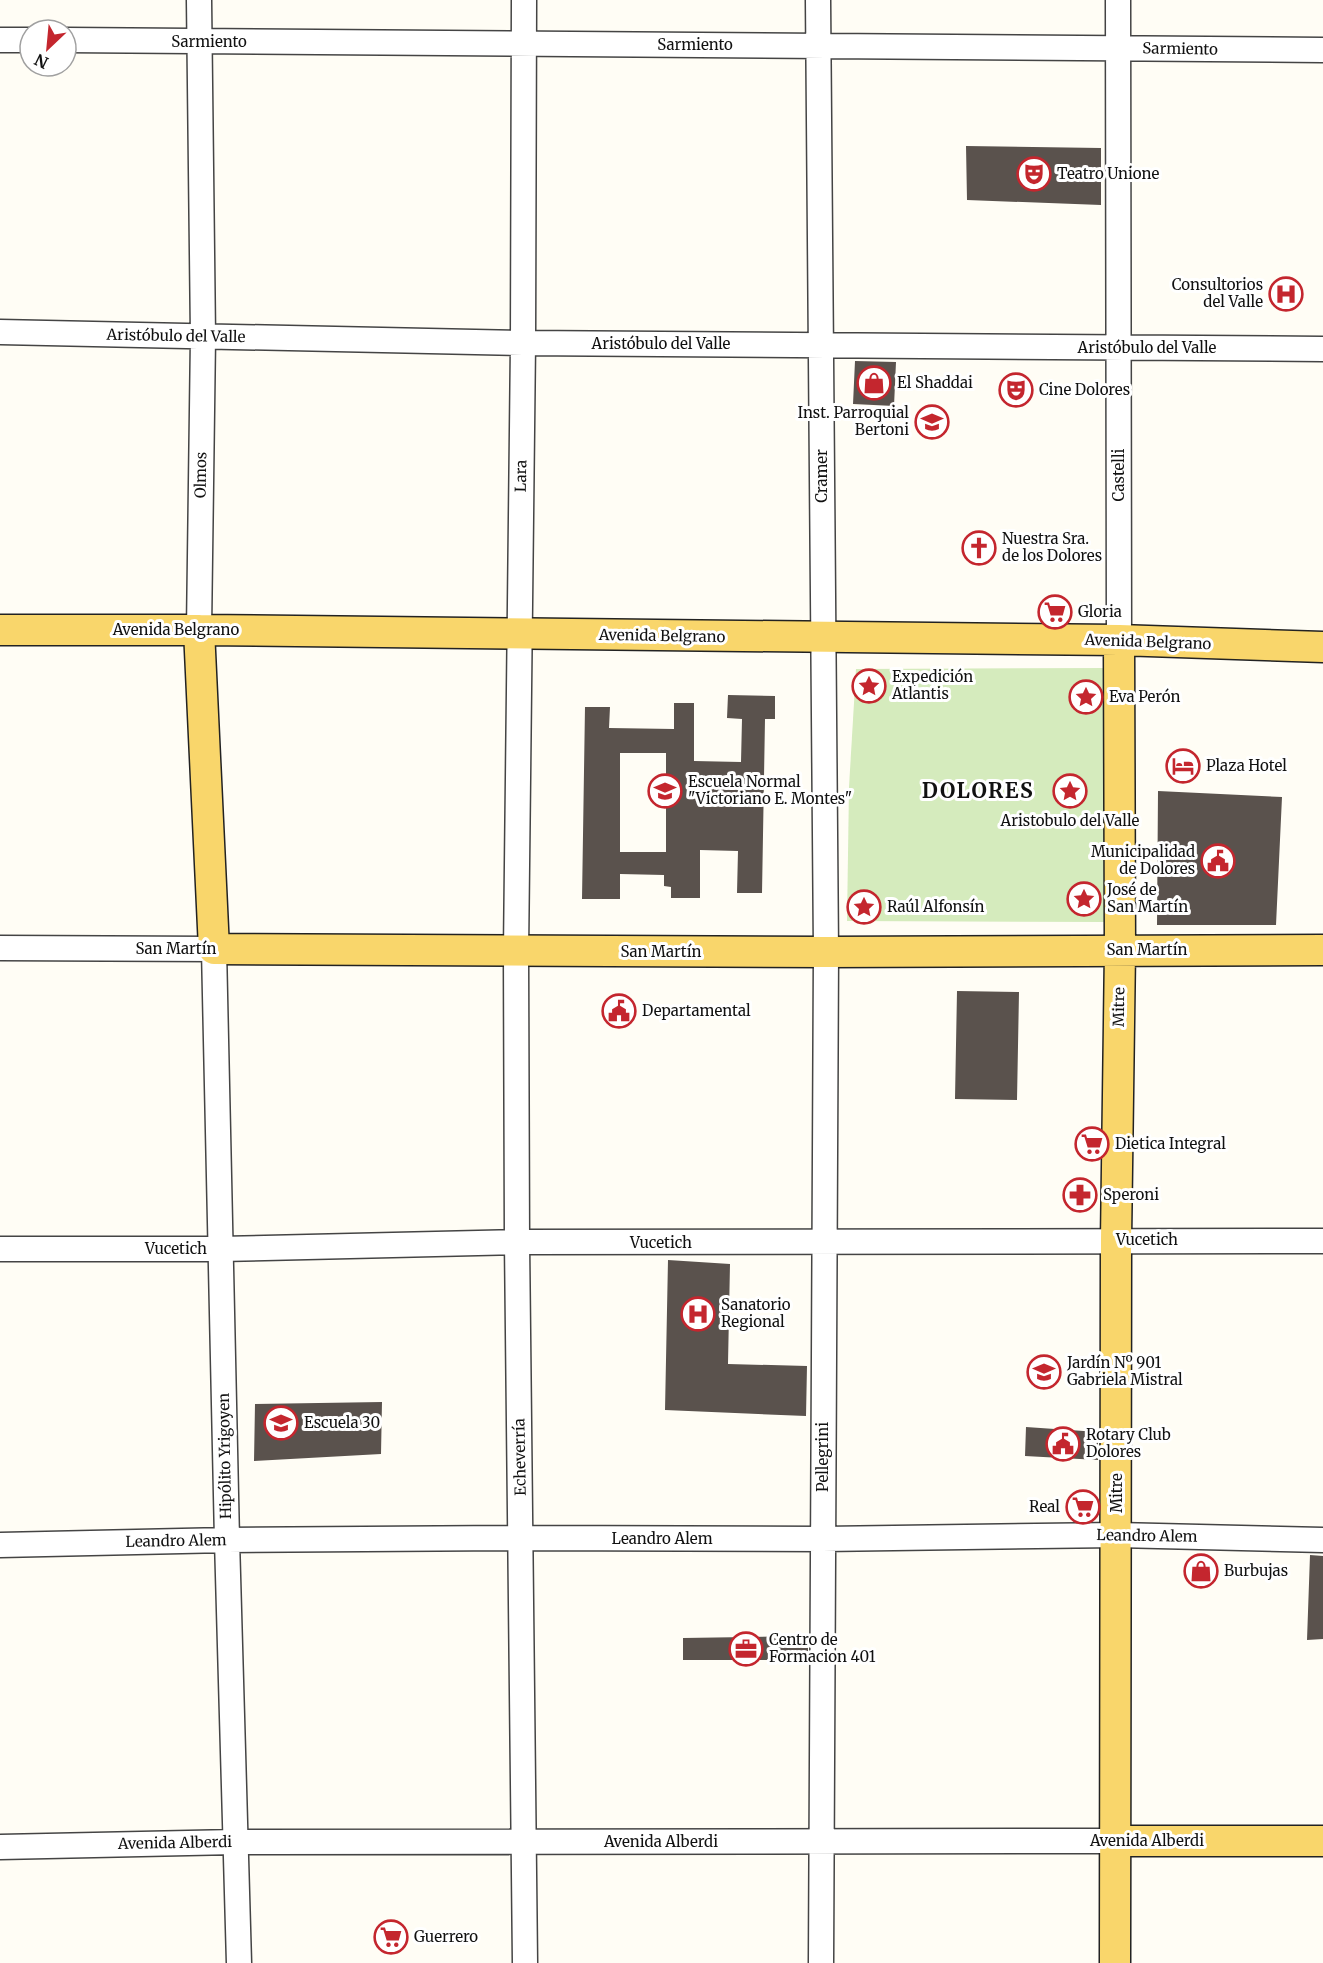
<svg xmlns="http://www.w3.org/2000/svg" width="1323" height="1963" font-family="Merriweather,serif">
	<style>
		.green { fill: #d5ebbd }
		.building { fill: #5a524d; fill-rule: evenodd }
		.lines { fill: none; stroke-linecap: round; stroke-linejoin: round }
		.minor-casing { stroke: #444; stroke-width: 27 }
		.major-casing { stroke: #222; stroke-width: 33 }
		.minor { stroke: #fff; stroke-width: 24 }
		.major { stroke: #f9d66b; stroke-width: 30 }
		.labels { text-anchor: middle; stroke-width: 6; stroke-linejoin: round; paint-order: stroke }
		.street-label { font-size: 15px; fill: #111; stroke: #fff }
		.poi-label { font-size: 15px; fill: #111; stroke: #fff; text-anchor: start }
		.district-label { font-size: 21px; font-weight: bold; letter-spacing: 1.5px; fill: #111; stroke: #fff }
	</style>
	<rect width="100%" height="100%" fill="#fffdf5"/>
	<path class="green" d="M1109,668L1108,922L847,921L849,787L856,669Z"/>
	<path class="building" d="M966,146L1101,148V205L967,200Z
		M855,361L896,362L894,406L853,404Z
		M728,695L775,696V719H765L762,893H737L738,851L700,850V898H671V887L664,886V875L620,874V899H582L585,707H610L609,728L674,729V703H694V761L741,762L742,719L727,718ZM620,753H666V852H620Z
		M1158,791L1282,797L1276,925H1157Z
		M957,991L1019,992L1017,1100L955,1099Z
		M668,1260L730,1264L728,1364L807,1366L806,1416L665,1410Z
		M382,1402L381,1454L254,1461L255,1404Z
		M1026,1427L1098,1432V1460L1025,1456Z
		M1310,1555L1323,1556V1639L1307,1640Z
		M808,1636V1660H683V1638Z"/>
	<g class="lines">
		<g class="minor-casing">
			<path id="minor" d="M199,0L203,337L199,630
				M524,0L523,343L516,952L517,1242L525,1963
				M818,0L826,952L821,1963
				M1118,0L1119,640
				M0,40H30
				M66,40L1323,50
				M0,332L523,343L1323,349
				M0,948L214,949L227,1540L239,1963
				M0,1249H220L517,1242L1323,1241
				M0,1545L227,1540L521,1538L823,1539L1117,1535L1323,1540
				M0,1847L235,1842L1116,1841"/>
		</g>
		<g class="major-casing">
			<path id="major" d="M0,630H199L1119,640L1323,647
				M199,630L214,949L826,952L1323,950
				M1116,1841H1323
				M1115,1963L1116,1240L1120,950L1119,640"/>
		</g>
		<use href="#minor" class="minor"/>
		<use href="#major" class="major"/>
	</g>
	<defs>
		<g id="theatre-ring" transform="scale(1.725)"><circle r="9.5" fill="#fff" stroke="#c4262e" stroke-width="1.5"/><path d="M-5-5.5Q0-4 5-5.5V0Q5 5 0 6Q-5 5-5 0ZM-3.3-2.5H-1v1.5H-3.3ZM1-2.5H3.3v1.5H1ZM-2.8 1Q0 5.5 2.8 1Z" fill="#c4262e"/></g>
		<g id="hospital-ring" transform="scale(1.725)"><circle r="9.5" fill="#fff" stroke="#c4262e" stroke-width="1.5"/><path d="M-5-5h3v3.5h4V-5h3V5h-3V1.5h-4V5h-3Z" fill="#c4262e"/></g>
		<g id="shop-ring" transform="scale(1.725)"><circle r="9.5" fill="#fff" stroke="#c4262e" stroke-width="1.5"/><path d="M-5-2.5h2.3a2.7 3.5 0 0 1 5.4 0H5L5.5 6h-11ZM-1.5-2.5h3a1.5 2.3 0 0 0-3 0Z" fill="#c4262e"/></g>
		<g id="school-ring" transform="scale(1.725)"><circle r="9.5" fill="#fff" stroke="#c4262e" stroke-width="1.5"/><path d="M0-5L7-2L0 1L-7-2ZM-4 1L0 2.5L4 1V4Q0 6-4 4Z" fill="#c4262e"/></g>
		<g id="church-ring" transform="scale(1.725)"><circle r="9.5" fill="#fff" stroke="#c4262e" stroke-width="1.5"/><path d="M-1.2-6h2.4v3.5h3.3v2.4h-3.3V6h-2.4V-.1h-3.3v-2.4h3.3Z" fill="#c4262e"/></g>
		<g id="supermarket-ring" transform="scale(1.725)"><circle r="9.5" fill="#fff" stroke="#c4262e" stroke-width="1.5"/><path d="M-6-5.5h2.5l.6 2H6L4.5 2H-2.5L-4.4-4H-6ZM-1.5 3.2a1.3 1.3 0 1 0 .1 0ZM3 3.2a1.3 1.3 0 1 0 .1 0Z" fill="#c4262e"/></g>
		<g id="sight-ring" transform="scale(1.725)"><circle r="9.5" fill="#fff" stroke="#c4262e" stroke-width="1.5"/><path d="M0-6L1.8-2.2L6-1.7L2.9 1.2L3.7 5.4L0 3.3L-3.7 5.4L-2.9 1.2L-6-1.7L-1.8-2.2Z" fill="#c4262e"/></g>
		<g id="hotel-ring" transform="scale(1.725)"><circle r="9.5" fill="#fff" stroke="#c4262e" stroke-width="1.5"/><path d="M-6-4.5h1.5V1H6V5H4.5V3h-9V5H-6ZM-4 0a1.8 1.8 0 1 1 3.6 0ZM.5 0V-2.5h3Q6-2.5 6 0Z" fill="#c4262e"/></g>
		<g id="civic-ring" transform="scale(1.725)"><circle r="9.5" fill="#fff" stroke="#c4262e" stroke-width="1.5"/><path d="M-.6-6.5H3V-4.5H.6V-3L4-1V1h2V6H-6V1h2V-1L-.6-3ZM-1.2 2.5V6h2.4V2.5Z" fill="#c4262e"/></g>
		<g id="pharmacy-ring" transform="scale(1.725)"><circle r="9.5" fill="#fff" stroke="#c4262e" stroke-width="1.5"/><path d="M-2-6h4v4h4v4h-4v4h-4v-4h-4v-4h4Z" fill="#c4262e"/></g>
		<g id="office-ring" transform="scale(1.725)"><circle r="9.5" fill="#fff" stroke="#c4262e" stroke-width="1.5"/><path d="M-6-3h4V-5.5h4V-3h4V5H-6ZM-1-4.5V-3h2v-1.5ZM-6 0V1H6V0Z" fill="#c4262e"/></g>
	</defs>
	<g fill-rule="evenodd">
		<use href="#theatre-ring" x="1034" y="174"/>
		<use href="#hospital-ring" x="1286" y="294"/>
		<use href="#shop-ring" x="874" y="383"/>
		<use href="#theatre-ring" x="1016" y="390"/>
		<use href="#school-ring" x="932" y="422"/>
		<use href="#church-ring" x="979" y="548"/>
		<use href="#supermarket-ring" x="1055" y="612"/>
		<use href="#sight-ring" x="869" y="686"/>
		<use href="#sight-ring" x="1086" y="697"/>
		<use href="#hotel-ring" x="1183" y="766"/>
		<use href="#school-ring" x="665" y="791"/>
		<use href="#sight-ring" x="1070" y="791"/>
		<use href="#civic-ring" x="1218" y="861"/>
		<use href="#sight-ring" x="1084" y="899"/>
		<use href="#sight-ring" x="864" y="907"/>
		<use href="#civic-ring" x="619" y="1011"/>
		<use href="#supermarket-ring" x="1092" y="1144"/>
		<use href="#pharmacy-ring" x="1080" y="1195"/>
		<use href="#hospital-ring" x="698" y="1314"/>
		<use href="#school-ring" x="1044" y="1372"/>
		<use href="#school-ring" x="281" y="1423"/>
		<use href="#civic-ring" x="1063" y="1444"/>
		<use href="#supermarket-ring" x="1083" y="1507"/>
		<use href="#shop-ring" x="1201" y="1571"/>
		<use href="#office-ring" x="746" y="1649"/>
		<use href="#supermarket-ring" x="391" y="1937"/>
	</g>
	<g class="labels">
		<g class="street-label">
			<text x="209" y="47">Sarmiento</text>
			<text x="695" y="50">Sarmiento</text>
			<text transform="translate(1180 49) rotate(1)" y="5">Sarmiento</text>
			<text transform="translate(176 336) rotate(1)" y="5">Aristóbulo del Valle</text>
			<text x="661" y="349">Aristóbulo del Valle</text>
			<text x="1147" y="353">Aristóbulo del Valle</text>
			<text transform="translate(201 475) rotate(-89)" y="5">Olmos</text>
			<text transform="translate(1119 475) rotate(-90)" y="5">Castelli</text>
			<text transform="translate(521 476) rotate(-89)" y="5">Lara</text>
			<text transform="translate(822 476) rotate(-90)" y="5">Cramer</text>
			<text x="176" y="635">Avenida Belgrano</text>
			<text transform="translate(662 636) rotate(1)" y="5">Avenida Belgrano</text>
			<text transform="translate(1148 642) rotate(2)" y="5">Avenida Belgrano</text>
			<text x="176" y="954">San Martín</text>
			<text x="1147" y="955">San Martín</text>
			<text x="661" y="957">San Martín</text>
			<text transform="translate(1119 1007) rotate(-89)" y="5">Mitre</text>
			<text x="1147" y="1245">Vucetich</text>
			<text x="661" y="1248">Vucetich</text>
			<text x="176" y="1254">Vucetich</text>
			<text transform="translate(225 1456) rotate(-91)" y="5">Hipólito Yrigoyen</text>
			<text transform="translate(520 1457) rotate(-91)" y="5">Echeverría</text>
			<text transform="translate(823 1457) rotate(-90)" y="5">Pellegrini</text>
			<text transform="translate(1117 1493) rotate(-90)" y="5">Mitre</text>
			<text transform="translate(1147 1536) rotate(1)" y="5">Leandro Alem</text>
			<text x="662" y="1544">Leandro Alem</text>
			<text transform="translate(176 1541) rotate(-1)" y="5">Leandro Alem</text>
			<text x="1147" y="1846">Avenida Alberdi</text>
			<text x="661" y="1847">Avenida Alberdi</text>
			<text transform="translate(175 1843) rotate(-1)" y="5">Avenida Alberdi</text>
		</g>
		<g class="poi-label">
			<text x="1057" y="179">Teatro Unione</text>
			<text x="1263" y="290" text-anchor="end">Consultorios<tspan x="1263" dy="17">del Valle</tspan></text>
			<text x="897" y="388">El Shaddai</text>
			<text x="1039" y="395">Cine Dolores</text>
			<text x="909" y="418" text-anchor="end">Inst. Parroquial<tspan x="909" dy="17">Bertoni</tspan></text>
			<text x="1002" y="544">Nuestra Sra.<tspan x="1002" dy="17">de los Dolores</tspan></text>
			<text x="1078" y="617">Gloria</text>
			<text x="892" y="682">Expedición<tspan x="892" dy="17">Atlantis</tspan></text>
			<text x="1109" y="702">Eva Perón</text>
			<text x="1206" y="771">Plaza Hotel</text>
			<text x="688" y="787">Escuela Normal<tspan x="688" dy="17">"Victoriano E. Montes"</tspan></text>
			<text x="1070" y="826" text-anchor="middle">Aristobulo del Valle</text>
			<text x="1195" y="857" text-anchor="end">Municipalidad<tspan x="1195" dy="17">de Dolores</tspan></text>
			<text x="1107" y="895">José de<tspan x="1107" dy="17">San Martín</tspan></text>
			<text x="887" y="912">Raúl Alfonsín</text>
			<text x="642" y="1016">Departamental</text>
			<text x="1115" y="1149">Dietica Integral</text>
			<text x="1103" y="1200">Speroni</text>
			<text x="721" y="1310">Sanatorio<tspan x="721" dy="17">Regional</tspan></text>
			<text x="1067" y="1368">Jardín Nº 901<tspan x="1067" dy="17">Gabriela Mistral</tspan></text>
			<text x="304" y="1428">Escuela 30</text>
			<text x="1086" y="1440">Rotary Club<tspan x="1086" dy="17">Dolores</tspan></text>
			<text x="1060" y="1512" text-anchor="end">Real</text>
			<text x="1224" y="1576">Burbujas</text>
			<text x="769" y="1645">Centro de<tspan x="769" dy="17">Formacion 401</tspan></text>
			<text x="414" y="1942">Guerrero</text>
		</g>
		<g class="district-label">
			<text x="978" y="798">DOLORES</text>
		</g>
	</g>
	<g transform="translate(48 48) rotate(206)"><circle r="28" fill="#ffffff" stroke="#a0a0a0" stroke-width="1.5"/>
	<path d="M0-4.5L10 22L0 15L-10 22Z" fill="#c4262e"/>
	<text y="-9" font-size="16" font-weight="bold" text-anchor="middle" fill="#111111">N</text>
	</g>
</svg>
